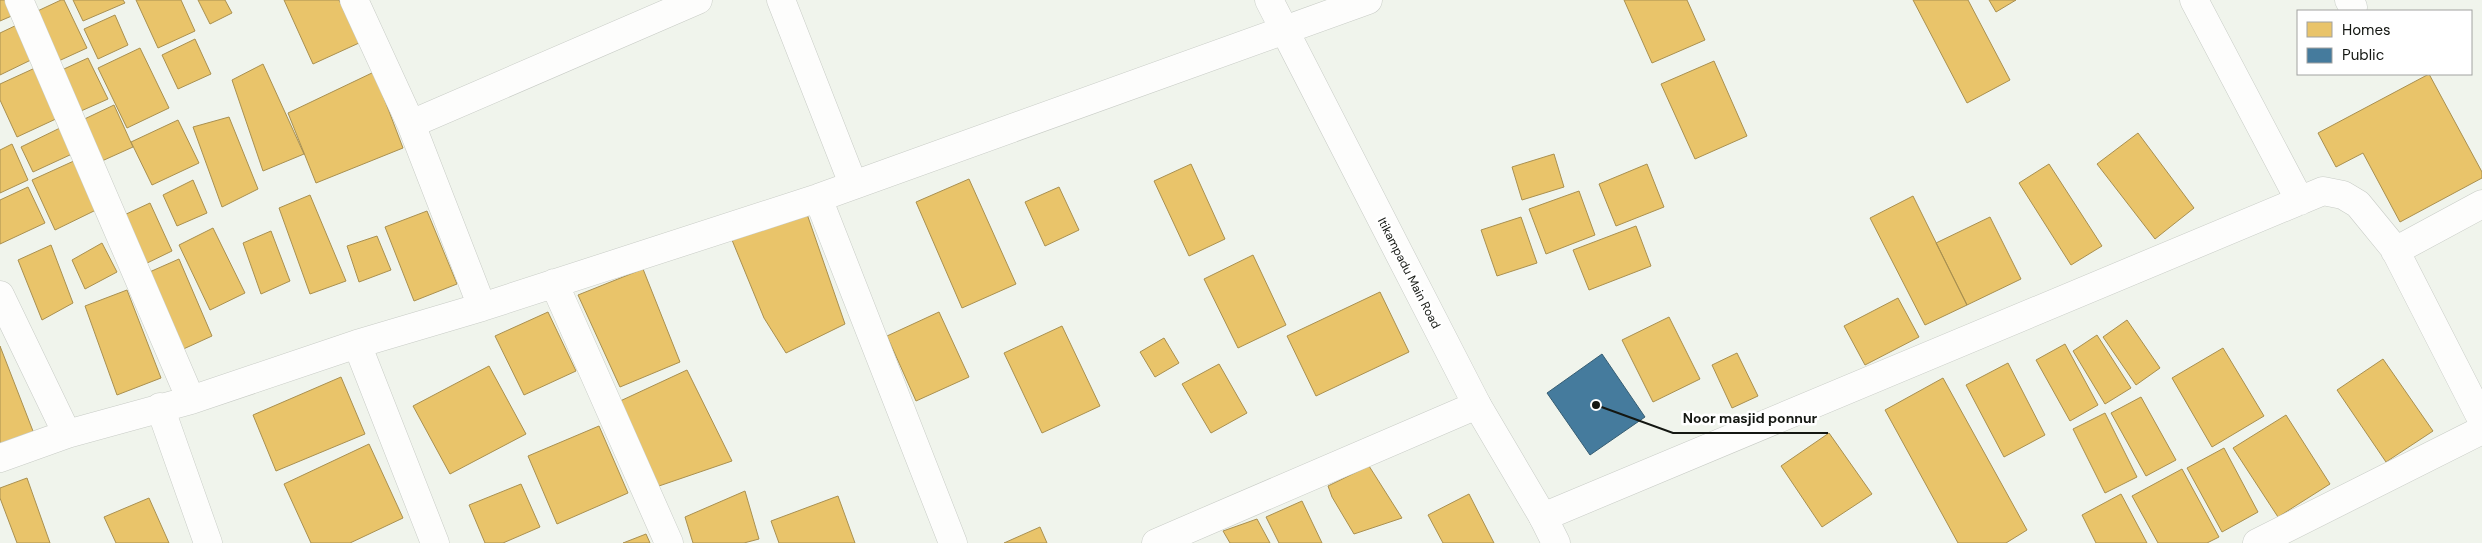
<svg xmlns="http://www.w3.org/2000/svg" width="2482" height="543" font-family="'DM Sans',sans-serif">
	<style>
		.homes { fill: #e9c46a; stroke: #a99050 }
		.public { fill: #457b9d; stroke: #365d73 }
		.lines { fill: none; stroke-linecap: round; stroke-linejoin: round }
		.minor-casing { stroke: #c8ccc6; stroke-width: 29 }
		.tertiary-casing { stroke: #c8ccc6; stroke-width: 29 }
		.minor { stroke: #fdfdfc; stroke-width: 28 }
		.tertiary { stroke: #fdfdfc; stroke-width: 28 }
		.labels { text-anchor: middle; stroke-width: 5; stroke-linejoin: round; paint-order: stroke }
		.street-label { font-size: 12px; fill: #141712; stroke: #fff }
		.leader { fill: none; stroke: #141712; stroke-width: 2 }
		.callout-dot { fill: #141712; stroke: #fff; stroke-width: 2 }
		.callout-label { font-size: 14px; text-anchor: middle; font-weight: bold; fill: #141712; stroke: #fff; stroke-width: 5; stroke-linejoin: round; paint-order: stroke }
	</style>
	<rect width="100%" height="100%" fill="#f0f4ec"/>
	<path class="homes" d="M0,0H15L21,12L0,21Z
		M61,0H64L87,48L52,64L29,15Z
		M73,0H123L125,3L83,21Z
		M136,0H181L195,31L158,48Z
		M198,0H225L232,13L210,24Z
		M284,0H339L359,43L313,64Z
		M1624,0H1687L1705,40L1652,63Z
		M1913,0H1968L2010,80L1967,103Z
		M1989,0H2016L1996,12Z
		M115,15L128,45L98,59L84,29Z
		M19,24L35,58L0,75V33Z
		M195,39L211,74L178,89L162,55Z
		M140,48L169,108L127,128L98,68Z
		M88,58L108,99L72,115L53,74Z
		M1714,61L1747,136L1695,159L1661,84Z
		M263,64L304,154L263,171L232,80Z
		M35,68L58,118L17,137L0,100V84Z
		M374,72L403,148L316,183L288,113Z
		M2429,74L2482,172V178L2400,222L2363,153L2336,167L2318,133Z
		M114,105L133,147L93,165L74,124Z
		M229,117L258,189L222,207L193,127Z
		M178,120L199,163L152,185L131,142Z
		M60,128L72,154L33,172L21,147Z
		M2138,133L2194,208L2155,239L2097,164Z
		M12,144L28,180L0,193V150Z
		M1554,154L1564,187L1522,200L1512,167Z
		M76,160L98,209L55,230L32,180Z
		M1191,164L1225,239L1189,256L1154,181Z
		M1647,164L1664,207L1616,226L1599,184Z
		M2049,164L2102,246L2071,265L2019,183Z
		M969,179L1016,284L962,308L916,202Z
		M193,180L207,213L177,226L163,195Z
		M28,187L45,223L0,244V200Z
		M1059,187L1079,230L1045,246L1025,202Z
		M1579,191L1595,235L1546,254L1529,209Z
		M310,195L346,281L310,294L279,208Z
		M1913,196L1967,305L1925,325L1870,218Z
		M150,203L172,251L145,264L122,216Z
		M427,211L457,284L414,301L385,227Z
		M807,214L845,324L786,353L764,318L732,240Z
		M1521,217L1537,263L1497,276L1481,230Z
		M1990,217L2021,279L1967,305L1936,243Z
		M1636,226L1651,266L1589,290L1573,250Z
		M213,228L245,293L210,310L179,245Z
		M271,231L290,281L261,294L243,243Z
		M377,236L391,270L359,282L347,246Z
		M102,243L117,272L85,289L72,260Z
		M51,245L73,303L42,320L18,260Z
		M1253,255L1286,325L1238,348L1204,279Z
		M179,259L212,336L179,351L145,274Z
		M643,269L680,362L620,387L578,295Z
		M127,290L161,378L117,395L85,306Z
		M1380,292L1409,352L1316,396L1287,336Z
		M1898,298L1919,337L1865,365L1844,326Z
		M548,312L576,371L524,395L495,336Z
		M939,312L969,377L916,401L887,336Z
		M1669,317L1700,379L1653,402L1622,340Z
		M2127,320L2160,368L2136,385L2103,337Z
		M1062,326L1100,406L1042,433L1004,353Z
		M2097,335L2131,388L2105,404L2073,351Z
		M1164,338L1179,363L1155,377L1140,352Z
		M2065,344L2098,405L2070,421L2036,360Z
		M0,346L38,444L0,458Z
		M2223,348L2264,416L2212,447L2172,378Z
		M1737,353L1758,396L1732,408L1712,365Z
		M2383,359L2433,431L2386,462L2337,390Z
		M2008,363L2045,435L2004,457L1966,385Z
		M1219,364L1247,413L1211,433L1182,384Z
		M489,366L526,434L450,474L413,406Z
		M687,370L732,461L656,487L618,402Z
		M341,377L365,434L276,471L253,415Z
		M1943,378L2027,530L2006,543H1958L1885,410Z
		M2141,397L2176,460L2146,476L2111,413Z
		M2105,413L2137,477L2105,493L2073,429Z
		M2286,415L2330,484L2278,517L2233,448Z
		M599,426L628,493L557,524L528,456Z
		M1829,433L1872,494L1822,527L1781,466Z
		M369,444L403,518L350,543H311L284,484Z
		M2224,448L2258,512L2222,532L2187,468Z
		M1369,466L1402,518L1354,534L1332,497L1328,486Z
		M2182,469L2219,537L2207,543H2158L2132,496Z
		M27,478L50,543H17L0,498V488Z
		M521,484L540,527L503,543H485L469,505Z
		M745,491L759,539L744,543H693L685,517Z
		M1469,494L1494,543H1443L1428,515Z
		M2121,494L2147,543H2096L2082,515Z
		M838,496L855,543H779L771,521Z
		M149,498L169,543H116L104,517Z
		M1302,501L1322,543H1279L1266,517Z
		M1257,519L1270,543H1230L1223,531Z
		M1040,527L1047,543H1004Z
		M646,534L650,543H623Z"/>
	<path class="public" d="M1602,354L1645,417L1590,455L1547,393Z"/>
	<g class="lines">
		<g class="minor-casing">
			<path id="minor" d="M19,0L191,400
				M354,0L411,124L482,307
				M781,0L853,184
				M2194,0L2300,201
				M2349,0L2353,7
				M411,124L698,0
				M818,198L953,543
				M2395,251L2482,204
				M554,283L669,543
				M0,295L67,434
				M357,344L435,543
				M160,407L208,543
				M0,458L67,434L191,400L357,344L482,307L818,198L1368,0
				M1543,517L2323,191L2343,195L2358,204L2394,248L2482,420
				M1156,543L1477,405
				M2257,543L2482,430"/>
		</g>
		<g class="tertiary-casing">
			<path id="tertiary" d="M1269,0L1477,405L1543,517L1556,543"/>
		</g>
		<use href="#minor" class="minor"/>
		<use href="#tertiary" class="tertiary"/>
	</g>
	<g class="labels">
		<g class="street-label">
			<text transform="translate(1409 273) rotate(63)" y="4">Itikampadu Main Road</text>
		</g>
	</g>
	<path class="leader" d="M1596 405L1673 433H1828"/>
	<circle class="callout-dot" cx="1596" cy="405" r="5"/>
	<g class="callout-label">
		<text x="1750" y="423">Noor masjid ponnur</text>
	</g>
	<rect x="2297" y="10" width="175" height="65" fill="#ffffff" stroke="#a1a2a0"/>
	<rect x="2307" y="22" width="25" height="15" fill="#e9c46a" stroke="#a1a2a0"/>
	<text x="2342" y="35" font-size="15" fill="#141712">Homes</text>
	<rect x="2307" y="48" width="25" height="15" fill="#457b9d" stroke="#a1a2a0"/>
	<text x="2342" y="60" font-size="15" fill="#141712">Public</text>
</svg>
